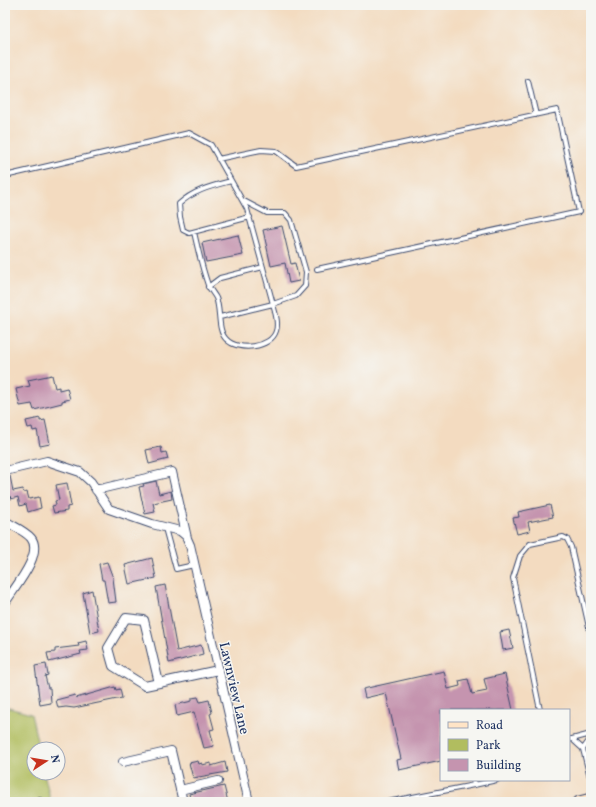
<svg xmlns="http://www.w3.org/2000/svg" width="596" height="807" font-family="Vollkorn,serif">
	<style>
		.green { fill: #b1bd5f; stroke: #66765e }
		.building { fill: #c594af }
		.lines { fill: none; stroke-linecap: round; stroke-linejoin: round }
		.lane-casing { stroke: #3b496d; stroke-width: 6 }
		.street-casing { stroke: #3b496d; stroke-width: 10 }
		.secondary-casing { stroke: #3b496d; stroke-width: 13 }
		.lane { stroke: #fff; stroke-width: 4 }
		.street { stroke: #fff; stroke-width: 8 }
		.secondary { stroke: #ffe4c6; stroke-width: 11 }
		.labels { text-anchor: middle; stroke-width: 3; stroke-linejoin: round; paint-order: stroke }
		.street-label { font-size: 14px; fill: #1b2f5e; stroke: #f6f6f2 }
	</style>
	<rect width="100%" height="100%" fill="#f6f6f2"/>
	<filter id="ink" filterUnits="userSpaceOnUse"><feTurbulence type="fractalNoise" baseFrequency=".025" numOctaves="2"/><feDisplacementMap in="SourceGraphic" scale="8" xChannelSelector="R" yChannelSelector="G"/><feConvolveMatrix kernelMatrix="1 2 1 2 8 2 1 2 1" color-interpolation-filters="sRGB"/></filter>
	<filter id="wash" filterUnits="userSpaceOnUse"><feTurbulence type="fractalNoise" baseFrequency=".012" numOctaves="4" result="noise"/><feDisplacementMap in="SourceGraphic" scale="16" xChannelSelector="R" yChannelSelector="G"/><feGaussianBlur stdDeviation="0.9" result="paint"/><feColorMatrix in="noise" values="0 0 0 0 0 0 0 0 0 0 0 0 0 0 0 0 0 1.4 0 .05"/><feComposite in="paint" operator="in"/></filter>
	<g filter="url(#wash)">
		<rect width="100%" height="100%" fill="#f3dbc0"/>
		<path class="green" d="M5,707L31,714L39,749H34V773H44L51,802H5Z"/>
		<g id="blocks">
			<path class="building" d="M282,226L291,264L295,263L299,281L289,283L285,263L271,266L263,230Z
				M238,235L243,255L206,262L202,243Z
				M52,375L55,388L59,387V390L67,388L70,399L62,401V403L34,410L32,404L20,406L16,389L30,386L28,380Z
				M40,418V421L45,420L50,444L40,446L37,430L33,431L32,427L28,428L26,421Z
				M161,447L162,453L166,452L168,459L149,464L146,450Z
				M5,476H10L13,491L23,489L24,493L27,492L29,499L39,497L41,508L28,512L26,504L20,506L18,497L11,499L10,496L5,497Z
				M156,481L159,494L171,491L172,499L153,503L155,512L145,514L139,487L144,486L143,484Z
				M67,483L71,506L67,507V511L54,513L52,506L56,505L55,501L59,500L56,485Z
				M550,505L553,517L528,522L530,531L517,534L513,518L519,517L518,512Z
				M152,558L156,578L129,584L125,565Z
				M107,562L113,578L116,602L108,603L104,580H102L99,564Z
				M165,585L177,651L201,645L203,654L169,663L156,587Z
				M92,590L99,631L90,633L83,593Z
				M509,630L513,648L503,650L500,632Z
				M86,641L88,650L80,651L81,654L49,662L47,653L55,652V649L79,646L78,643Z
				M46,664L48,675L45,676L48,688H50L51,703L40,705L35,666Z
				M444,671L448,689L460,686L459,681L468,679L472,694L487,691L484,679L505,674L513,710H441V761L399,770L397,760L401,759L386,693L365,698L363,689Z
				M115,687L116,690L120,689L122,698L74,708L66,707L58,708L56,700L75,695L76,698Z
				M198,697L200,702L209,700L212,713L210,714L214,729L210,730L214,746L204,748L194,712L177,716L175,705L192,701V698Z
				M198,761L199,764L202,763V765L211,763V766L225,762L227,772L193,778L189,763Z
				M224,786L228,802H191L189,794Z"/>
		</g>
	</g>
	<g filter="url(#ink)">
		<use href="#blocks" fill-opacity="0" stroke="#3b496d" stroke-width="1"/>
		<g class="lines">
			<g class="lane-casing">
				<path id="lane" d="M528,81L536,115
					M218,159L261,150L276,151L296,166L557,110L579,212L317,269
					M5,176L189,133L211,145L247,209L273,304L296,296L305,286L306,272L291,220L285,213H267L242,200
					M231,181C212,186 194,190 179,204L180,217L183,230L189,233L250,217
					M194,232C198,250 202,268 208,285C210,290 214,294 216,298C221,310 217,330 226,339C238,352 271,348 276,331C279,322 275,313 273,304L220,317
					M208,287L220,278L263,267
					M165,528L176,569L194,565
					M587,618L591,610
					M540,710L513,578L520,556L530,544L563,537L567,539L571,547L591,636
					M569,739H572L583,749L591,781
					M572,739L591,734
					M583,749L591,738
					M473,780L474,785L497,780
					M26,802L40,800V802
					M387,802L474,785"/>
			</g>
			<g class="street-casing">
				<path id="street" d="M5,471L47,461L80,472L91,482L109,509L152,524L180,531L186,536L190,545L249,802
					M96,490L172,472L187,538
					M5,521C13,526 25,531 31,538C44,554 14,588 5,603
					M126,618L144,620L159,683L145,686L113,666L108,648Z
					M159,683L218,670
					M123,762L171,751L183,802
					M180,790L218,781"/>
			</g>
			<g class="secondary-casing">
				<path id="secondary" d="M579,802L591,799"/>
			</g>
			<use href="#lane" class="lane"/>
			<use href="#street" class="street"/>
			<use href="#secondary" class="secondary"/>
		</g>
	</g>
	<g class="labels">
		<g class="street-label">
			<text transform="translate(235 688) rotate(77)" y="5">Lawnview Lane</text>
		</g>
	</g>
	<rect width="596" height="807" fill="none" stroke="#f6f6f2" stroke-width="20"/>
	<rect x="440" y="709" width="130" height="72" fill="#f6f6f2" stroke="#9ea6b7"/>
	<rect x="448" y="722" width="20" height="6" fill="#ffe4c6" stroke="#9ea6b7"/>
	<text x="476" y="729" font-size="12" fill="#1b2f5e">Road</text>
	<rect x="448" y="739" width="20" height="12" fill="#b1bd5f" stroke="#9ea6b7"/>
	<text x="476" y="749" font-size="12" fill="#1b2f5e">Park</text>
	<rect x="448" y="759" width="20" height="12" fill="#c594af" stroke="#9ea6b7"/>
	<text x="476" y="769" font-size="12" fill="#1b2f5e">Building</text>
	<g transform="translate(46 761) rotate(78)"><circle r="19" fill="#f6f6f2" stroke="#9ea6b7"/>
	<path d="M0-3L7 15L0 10L-7 15Z" fill="#c8321e"/>
	<text y="-6" font-size="11" font-weight="bold" text-anchor="middle" fill="#1b2f5e">N</text>
	</g>
</svg>
